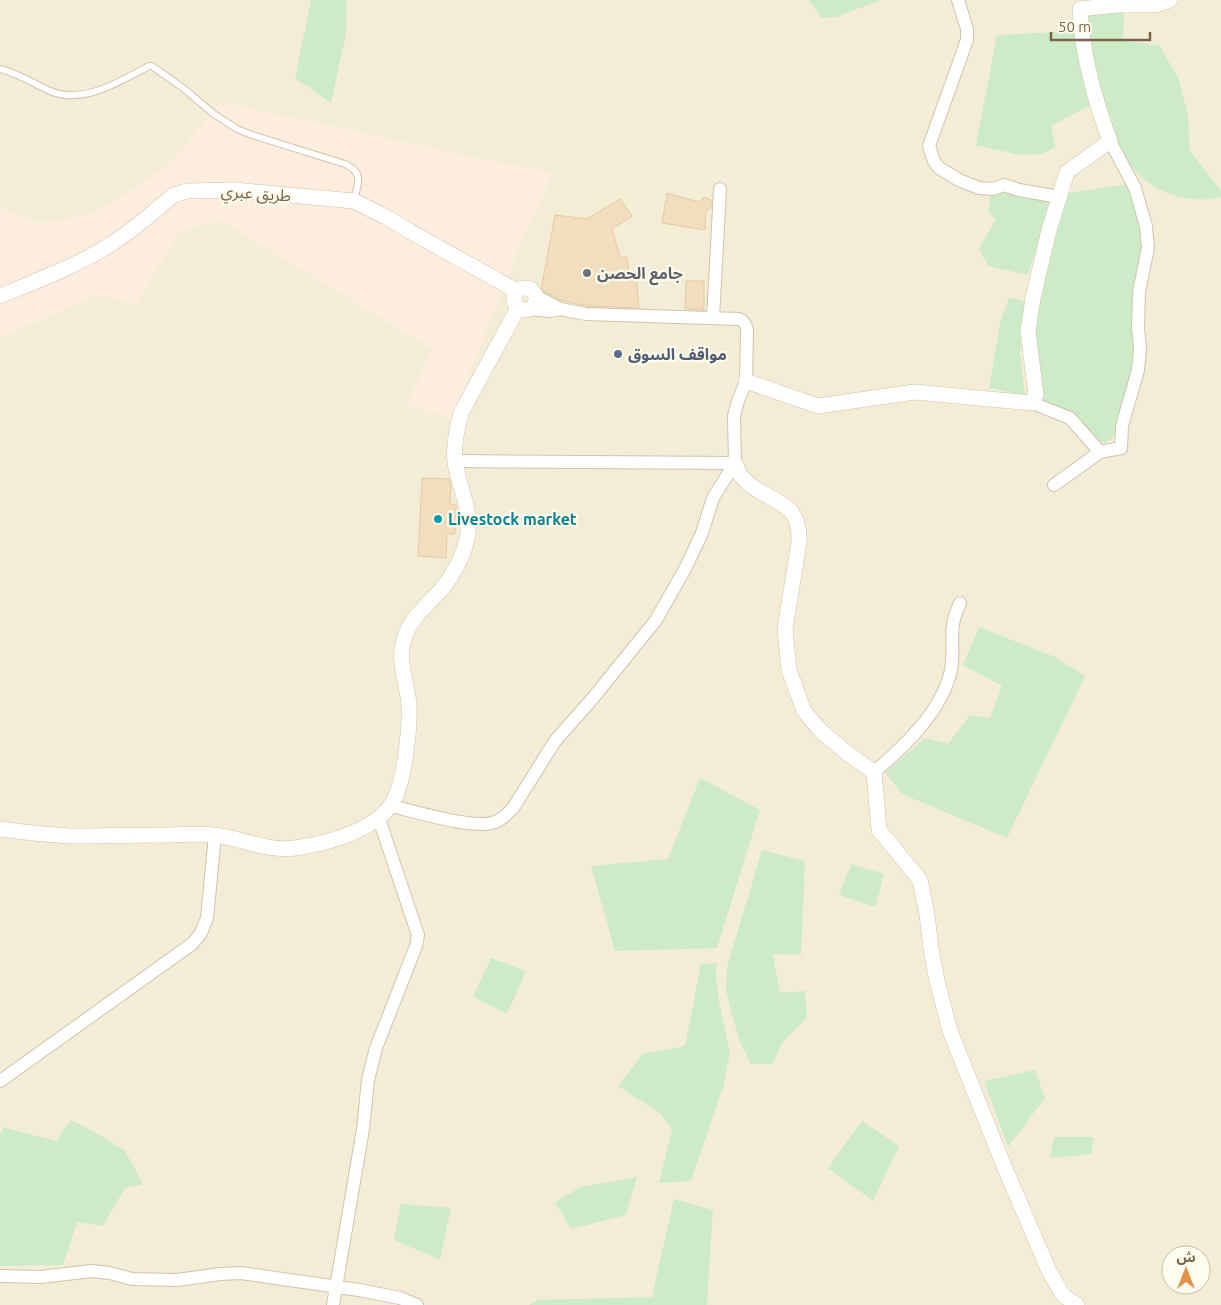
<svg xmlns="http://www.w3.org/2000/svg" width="1221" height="1305" font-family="Ubuntu,'Noto Sans Arabic',sans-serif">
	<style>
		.residential { fill: #f4edd6; fill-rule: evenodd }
		.commercial { fill: #fdeddc }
		.green { fill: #cdebc6 }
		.building { fill: #f2debf; stroke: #e5c9a0 }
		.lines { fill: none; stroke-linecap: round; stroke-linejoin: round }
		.service-casing { stroke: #cfc3ad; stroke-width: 8 }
		.minor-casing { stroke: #cfc3ad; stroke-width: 14 }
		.tertiary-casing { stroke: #cfc3ad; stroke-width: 16 }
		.service { stroke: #fff; stroke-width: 6 }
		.minor { stroke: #fff; stroke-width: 12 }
		.tertiary { stroke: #fff; stroke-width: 15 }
		.worship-dot { fill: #6b7280; stroke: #fffcee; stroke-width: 2 }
		.service-dot { fill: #5c6f8a; stroke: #fffcee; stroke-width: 2 }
		.culture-dot { fill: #0f9aa8; stroke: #fffcee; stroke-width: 2 }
		.labels { text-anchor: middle; stroke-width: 4.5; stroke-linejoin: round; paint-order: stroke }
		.street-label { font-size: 16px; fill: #77644b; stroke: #fffcee }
		.worship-label { font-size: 16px; font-weight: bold; fill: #5b616d; stroke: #fffcee; text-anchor: start }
		.service-label { font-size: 16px; font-weight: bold; fill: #4e5e75; stroke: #fffcee; text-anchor: start }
		.culture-label { font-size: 16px; font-weight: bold; fill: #0d838f; stroke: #fffcee; text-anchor: start }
	</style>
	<rect width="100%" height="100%" fill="#fcf9e8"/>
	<path class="residential" d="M0,0H1221V1305H0ZM1171,1255H1201V1285H1171Z"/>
	<path class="commercial" d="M221,102L553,174L522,240L452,419L406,405L432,349L220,220L180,231L137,304L96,295L0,338V208L38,223L90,215L123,196L170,163Z"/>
	<path class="green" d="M311,0H347L346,34L331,103L295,78Z
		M809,0H881L836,17L821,18Z
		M1124,11L1123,41L1159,45L1178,78L1188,115L1190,151L1221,191V197C1206,201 1191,200 1176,196C1128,181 1114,143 1102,99C1097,83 1091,67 1088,51C1087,39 1087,26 1086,13Z
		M1074,31L1090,105L1051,126L1055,147L1042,154L1019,155L976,145L997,35Z
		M1129,184L1140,219L1143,241L1134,368L1117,429L1111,439L1105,443L1097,440L1056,407L1042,400L1033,335L1047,255L1067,193Z
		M991,191H1004L1052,200L1028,275L988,266L979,248L996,220L988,212Z
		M1009,297L1026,302L1020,353L1025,396L989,388L1000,323Z
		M979,627L1055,657L1085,676L1007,838L902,794L885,773L925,738L948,744L970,715L990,718L1002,686L963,665Z
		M700,778L760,810L717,948L615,951L591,866L668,859Z
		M762,850L805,861L801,955L773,954L780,993L805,991L807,1018L781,1044L773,1064H751L740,1042L731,1012L726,991L727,967Z
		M851,864L884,874L875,907L839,895Z
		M491,958L526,971L507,1014L473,997Z
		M717,963L716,977L719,1002L730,1053L723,1087L691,1181L659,1183L672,1129L660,1113L618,1086L643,1054L685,1046L701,964Z
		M1035,1070L1045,1098L1008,1147L984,1081Z
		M71,1120L98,1134L125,1151L143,1184L125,1188L103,1226L77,1222L63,1265L0,1266V1135L3,1127L56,1141Z
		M862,1121L899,1146L873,1201L828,1168Z
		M1054,1137H1093L1092,1154L1050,1158Z
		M637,1177L626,1215L571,1229L555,1202L581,1187Z
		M674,1199L713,1210L707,1305H529L537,1300L652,1297Z
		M401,1204L451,1208L440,1260L394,1240Z"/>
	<path class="building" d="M667,193L699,202L704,197L711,200V208L706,211L705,230L662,223Z
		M620,199L632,216L612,229L620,257H627L629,273H636L639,308L587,306L563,301L541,290L555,215L587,219Z
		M686,281H704V310L685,309Z
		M422,478L449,479L451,485L450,504L456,505L455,534H447L446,558L418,556Z"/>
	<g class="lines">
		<g class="service-casing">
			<path id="service" d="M0,69C18,73 34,84 50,91C84,105 120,81 149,66H152L183,88L214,114L237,129L252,135L345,164C364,173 358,183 354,200"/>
		</g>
		<g class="minor-casing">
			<path id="minor" d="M958,0L967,29V40L929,146L934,161L939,168L959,180L979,188L993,189L1004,185L1019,190L1059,197
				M531,309L550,311L560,309
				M713,318L720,189
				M1032,403L1070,418L1100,452L1054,485
				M1100,452L1121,448L1122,426L1138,370L1140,348L1138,328L1139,292L1148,248L1147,238L1146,226L1135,188L1110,141
				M455,461L735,463L734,416L738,401L746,381L747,330C746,324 744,321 739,319L586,314L560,309L536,296
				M874,772C905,746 942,711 951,670C954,655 951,640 953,624C954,617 957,610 960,603
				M391,806C414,811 474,830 495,822C502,820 508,813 513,808L555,741L593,698L656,620L685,569L702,533L713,498L735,463
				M0,1081L192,944L201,933L207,918L215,835
				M0,1276L41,1277L91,1271L110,1273L132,1279L177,1280L220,1274L241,1273L359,1290L400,1298L417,1305
				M333,1305L363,1129L368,1080L376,1048L416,946L418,935L379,819"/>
		</g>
		<g class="tertiary-casing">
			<path id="tertiary" d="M514 299a11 11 0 1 1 22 0a11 11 0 1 1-22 0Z
				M0,296C38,280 77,266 111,244C133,230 153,213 172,196L186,191L234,190L354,201L386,217L411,232L517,291
				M746,381L818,406L915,392L1032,403L1036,395L1028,331L1033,298L1049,230L1067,172L1110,141C1094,98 1082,55 1080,9L1116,5H1156L1170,0
				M735,463C737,467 738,473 742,477C765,504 801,496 799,542L785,629L789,670L804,711L821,731L847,753L874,772L879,830L920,880L927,914L931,949L937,981L950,1031L1004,1166L1049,1271L1063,1295L1077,1305
				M0,829C23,832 47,835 70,836C102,836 133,835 165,835C181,835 198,833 214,835C242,838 267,852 295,848C327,844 381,829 395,798C405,775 410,729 409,704C407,683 397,660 404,639C410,619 427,605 441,590C453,575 463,558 467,539C473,512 459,488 455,462C453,446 457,428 461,413L518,308"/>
		</g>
		<use href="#service" class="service"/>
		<use href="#minor" class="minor"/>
		<use href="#tertiary" class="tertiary"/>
	</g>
	<circle class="worship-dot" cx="587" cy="273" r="5"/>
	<circle class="service-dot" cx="618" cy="354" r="5"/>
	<circle class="culture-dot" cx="438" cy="519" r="5"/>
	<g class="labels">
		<g class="street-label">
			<text transform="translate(256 193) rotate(4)" y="6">طريق عبري</text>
		</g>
		<g class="worship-label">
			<text x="597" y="279">جامع الحصن</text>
		</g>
		<g class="service-label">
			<text x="628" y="360">مواقف السوق</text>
		</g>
		<g class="culture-label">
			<text x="448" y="525">Livestock market</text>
		</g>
	</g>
	<g transform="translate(1186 1270)"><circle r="24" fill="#fffcee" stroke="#c9bfad"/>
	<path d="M0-4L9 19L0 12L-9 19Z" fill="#e6904d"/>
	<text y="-8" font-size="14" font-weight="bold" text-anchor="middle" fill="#77644b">ش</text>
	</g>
	<path d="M1051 32v8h99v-8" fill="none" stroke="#77644b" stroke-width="2.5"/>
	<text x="1058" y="32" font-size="15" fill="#77644b" stroke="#fffcee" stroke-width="4" paint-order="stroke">50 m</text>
</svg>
